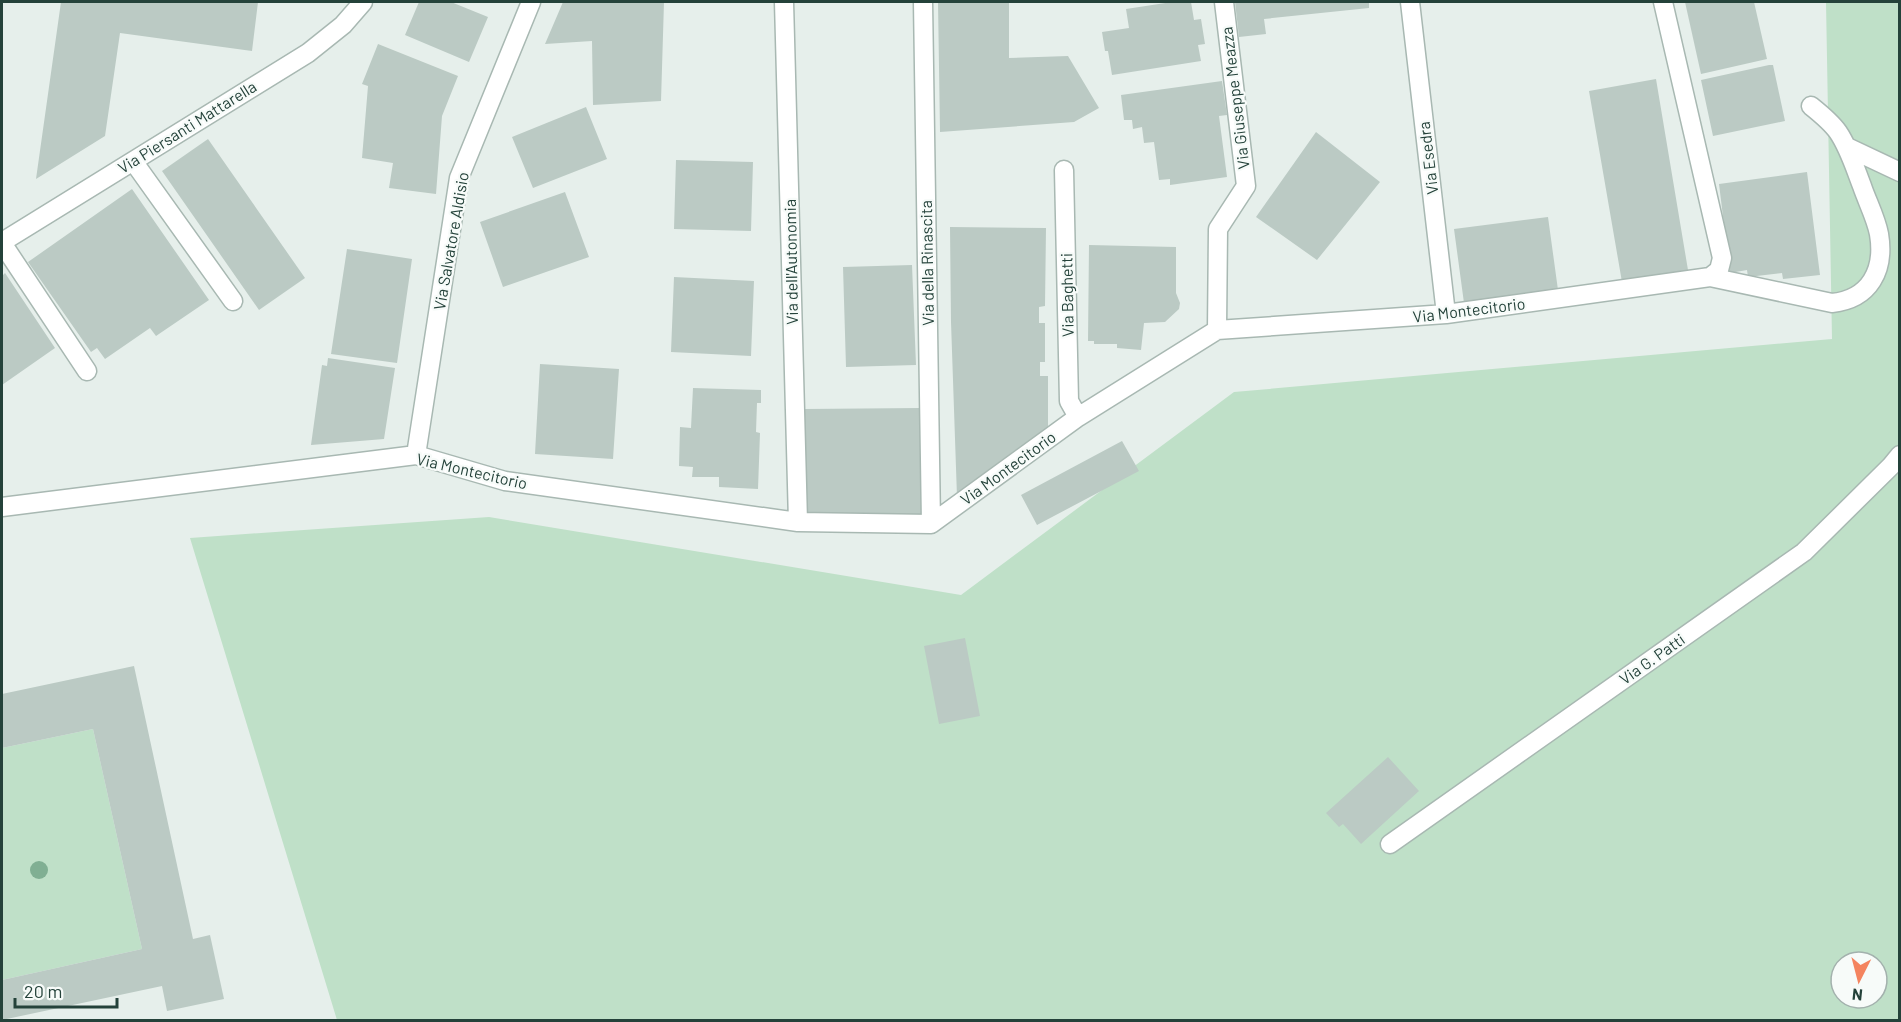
<svg xmlns="http://www.w3.org/2000/svg" width="1901" height="1022" font-family="Barlow,sans-serif">
	<style>
		.green { fill: #bfe0c8; fill-rule: evenodd }
		.building { fill: #bbcac4 }
		.lines { fill: none; stroke-linecap: round; stroke-linejoin: round }
		.street-casing { stroke: #a8b8b2; stroke-width: 21 }
		.street { stroke: #fff; stroke-width: 18 }
		.tree { fill: #80af93 }
		.labels { text-anchor: middle; stroke-width: 4.5; stroke-linejoin: round; paint-order: stroke }
		.street-label { font-size: 16px; fill: #24423a; stroke: #f7fbf9 }
	</style>
	<rect width="100%" height="100%" fill="#e6efeb"/>
	<path class="green" d="M1826,2H1899V1020H337L190,538L489,517L961,595L1234,392L1832,339ZM1841,962H1877V998H1841Z
		M93,729L142,949L2,980V748Z"/>
	<path class="building" d="M61,2H258L252,51L120,33L105,136L36,179Z
		M419,2H451L488,17L469,62L405,35Z
		M563,2H664L661,101L593,105L592,41L545,44Z
		M938,2H1009V58L1068,56L1099,108L1074,122L940,132Z
		M1172,2H1191L1194,20L1201,19L1205,44L1198,45L1201,61L1112,75L1108,51H1105L1102,32L1129,28L1126,9Z
		M1235,2H1369V8L1264,19L1266,34L1239,37Z
		M1685,2H1754L1767,59L1701,74Z
		M378,44L458,76L442,116L436,194L389,188L393,163L362,158L368,86L362,84Z
		M1769,65H1773L1785,121L1713,136L1701,80Z
		M1656,79L1688,270L1622,282L1589,91Z
		M1222,81L1227,115L1219,116L1227,177L1170,185V179L1159,180L1154,142L1144,143L1142,127L1133,129L1132,120H1124L1121,95Z
		M586,107L607,159L533,188L512,137Z
		M1316,132L1380,182L1317,260L1256,217Z
		M208,139L305,278L259,310L162,171Z
		M676,160L753,162L751,231L674,229Z
		M1807,172L1820,275L1783,279L1782,273L1748,277L1747,270L1730,273L1719,184Z
		M132,189L209,300L156,336L150,328L105,359L97,348L91,352L28,262Z
		M565,192L589,257L503,287L480,222Z
		M1548,217L1558,290L1464,303L1454,229Z
		M950,227L1046,228L1045,306L1039,307V323H1045V362H1040V376H1048V434L957,497L951,322Z
		M1089,245L1176,247V293L1180,303L1179,309L1165,322L1144,323L1141,350L1117,348V344H1094V341H1088Z
		M347,249L412,259L397,363L331,354Z
		M912,265L916,365L846,367L843,267Z
		M5,273L55,348L2,385V276Z
		M674,277L754,281L751,356L671,352Z
		M328,358L395,368L384,439L311,445L322,365L327,366Z
		M540,364L619,369L613,459L535,454Z
		M693,388L761,390V403H757L756,432L760,433L758,489L719,487V477H692L693,467L679,466L680,427L691,428Z
		M920,408L921,515L805,516V409Z
		M1122,441L1139,471L1037,525L1021,495Z
		M965,638L980,716L939,724L924,646Z
		M134,666L193,939L210,935L224,999L167,1011L162,986L2,1020V980L142,949L93,729L2,748V694Z
		M1388,757L1419,791L1361,844L1343,824L1339,827L1326,813Z"/>
	<g class="lines">
		<g class="street-casing">
			<path id="street" d="M784,2L798,522
				M923,2L931,524
				M1410,2L1446,314
				M1847,147L1900,172
				M133,161L233,301
				M1064,170L1069,401L1078,417
				M2,242L308,53L343,25L363,2
				M2,243L87,371
				M1710,277L1832,303C1870,299 1885,270 1879,234C1876,218 1867,201 1862,186C1855,168 1849,148 1838,132C1831,122 1821,114 1811,106
				M1217,330L1218,229L1246,186L1224,2
				M416,455L459,178L531,2
				M2,507L416,455L505,481L798,522L931,524L1078,417L1217,330L1446,314L1710,277L1719,270L1722,258L1663,2
				M1390,844L1804,552L1891,466L1900,455"/>
		</g>
		<use href="#street" class="street"/>
	</g>
	<circle class="tree" cx="39" cy="870" r="9"/>
	<g class="labels">
		<g class="street-label">
			<text transform="translate(1235 98) rotate(-97)" y="6">Via Giuseppe Meazza</text>
			<text transform="translate(187 127) rotate(-32)" y="6">Via Piersanti Mattarella</text>
			<text transform="translate(1428 158) rotate(-97)" y="6">Via Esedra</text>
			<text transform="translate(451 241) rotate(-80)" y="6">Via Salvatore Aldisio</text>
			<text transform="translate(791 262) rotate(-91)" y="6">Via dell'Autonomia</text>
			<text transform="translate(927 263) rotate(-91)" y="6">Via della Rinascita</text>
			<text transform="translate(1067 295) rotate(-91)" y="6">Via Baghetti</text>
			<text transform="translate(1469 310) rotate(-7)" y="6">Via Montecitorio</text>
			<text transform="translate(1008 468) rotate(-36)" y="6">Via Montecitorio</text>
			<text transform="translate(472 471) rotate(13)" y="6">Via Montecitorio</text>
			<text transform="translate(1652 659) rotate(-35)" y="6">Via G. Patti</text>
		</g>
	</g>
	<rect width="1901" height="1022" fill="none" stroke="#24423a" stroke-width="6"/>
	<g transform="translate(1859 980) rotate(186)"><circle r="28" fill="#f7fbf9" stroke="#a3b1ad" stroke-width="1.5"/>
	<path d="M0-4.5L10 22L0 15L-10 22Z" fill="#f4845f"/>
	<text y="-9" font-size="16" font-weight="bold" text-anchor="middle" fill="#24423a">N</text>
	</g>
	<path d="M15 998v9h102v-9" fill="none" stroke="#24423a" stroke-width="3"/>
	<text x="24" y="998" font-size="18" fill="#24423a" stroke="#f7fbf9" stroke-width="4.5" paint-order="stroke">20 m</text>
</svg>
